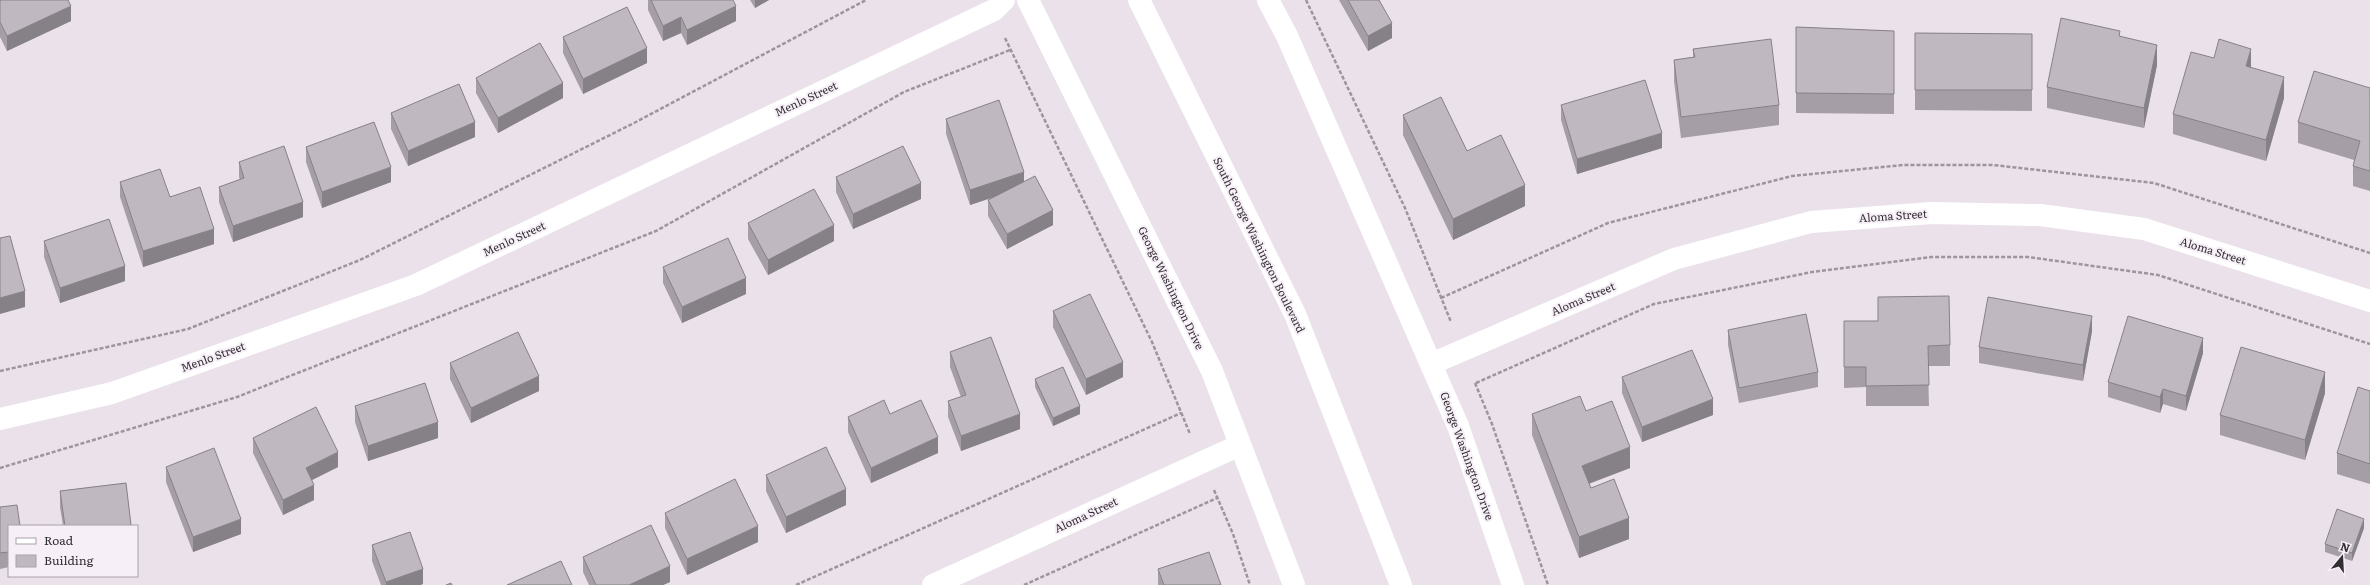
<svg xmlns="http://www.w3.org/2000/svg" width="2370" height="585" font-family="Literata,serif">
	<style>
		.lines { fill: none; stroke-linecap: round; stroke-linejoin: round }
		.path { stroke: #9c969c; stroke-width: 2.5; stroke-dasharray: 4 2; stroke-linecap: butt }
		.minor { stroke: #fff; stroke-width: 22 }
		.tertiary { stroke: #fff; stroke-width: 22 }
		.wall { fill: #a59ea6 }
		.shaded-wall { fill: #868187 }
		.building { fill: #c0b8c1; stroke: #868187 }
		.labels { text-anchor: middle; stroke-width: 4; stroke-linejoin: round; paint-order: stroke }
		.street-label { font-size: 11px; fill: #322f32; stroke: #f7eff7 }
	</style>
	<rect width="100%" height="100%" fill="#eae1ea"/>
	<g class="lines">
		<path class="path" d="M1306,0L1405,208L1451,322
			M1005,38L1152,342L1190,434
			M1441,298L1608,223L1792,176L1903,165H1993L2154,183L2370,253
			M0,371L188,329L360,260L634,123L866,0
			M1475,383L1492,424L1548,585
			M1476,383L1654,304L1812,272L1932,257H2028L2158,275L2370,344
			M0,468L237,397L656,231L904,92L1010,50
			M1214,490L1233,534L1250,585
			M796,585L1181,413
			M1024,585L1217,498"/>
		<path class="minor" d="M1028,0L1212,371L1294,585
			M1268,0L1287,36L1458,426L1513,585
			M1431,364L1674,259L1811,222L1931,213L2040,215L2144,229L2370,301
			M0,419L112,393L416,285L994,10L1004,0
			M933,585L1240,445"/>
		<path class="tertiary" d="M1139,0L1295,314L1401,585"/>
	</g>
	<path class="wall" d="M0,0L71,21L7,51L0,37Z
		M648,0H733L736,21L687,45L681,33L663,41L648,10Z
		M750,0H769L755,8Z
		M1339,0H1379L1392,38L1368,51Z
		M1796,27L1894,31V114L1796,113Z
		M1915,33L2032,34V111L1915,110Z
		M563,37L647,63L583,94L563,53Z
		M2120,37L2157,65L2144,128L2047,108V87Z
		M1693,49L1779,105V125L1681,138L1674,81V60L1693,57Z
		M2251,68L2284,98L2266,161L2173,134V114Z
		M476,78L563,98L498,133L476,93Z
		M2370,88V191L2353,186V166L2354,160L2298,143V122Z
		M1561,105L1662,148L1577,174L1561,120Z
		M391,113L475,137L408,166L391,129Z
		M1403,115L1467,151L1525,206L1453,240L1403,135Z
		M946,119L1024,182L1053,225L1007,249L988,216V200L994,197L970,205L946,134Z
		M306,147L391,182L322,208L306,162Z
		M239,162L303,217L233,242L219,202V187L240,180L239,177Z
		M836,177L921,199L853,229L836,192Z
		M120,182L170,197L214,244L143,267L120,197Z
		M748,223L834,241L768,275L748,239Z
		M44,241L125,281L60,303L44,257Z
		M663,267L746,294L682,323L663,283Z
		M1053,311L1123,377L1086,395L1053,327Z
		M1844,321L1950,345V366H1928L1929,406H1866V387L1844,388Z
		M1728,330L1818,372V387L1739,403L1728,345Z
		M2092,331L2083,381L1979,363V347Z
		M950,352L1020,429L961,451L948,417V401L961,397L950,367Z
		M2203,353L2186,411L2163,404L2160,413L2108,397V382Z
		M450,363L539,391L471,423L450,379Z
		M1622,377L1713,415L1642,442L1622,393Z
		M1035,379L1080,414L1053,426L1035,387Z
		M2370,391V484L2337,474V453Z
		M2325,393L2305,460L2220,435V415Z
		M355,406L438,438L368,461L355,422Z
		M1586,411L1630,468L1589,484L1591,488L1629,539L1579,558L1532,435V414Z
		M848,417L938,453L871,483L848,432Z
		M253,438L338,467L312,480L314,500L283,515L253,453Z
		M166,467L241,534L193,552L166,482Z
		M766,475L846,505L786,533L766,491Z
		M126,483L131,526H63L60,507V491Z
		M0,507L9,526V567L0,569Z
		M665,513L758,542L687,575L665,528Z
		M2364,528L2352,561L2325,552V544Z
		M372,545L423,584L420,585H381L372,561Z
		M583,557L670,582L663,585H589L583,572Z
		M1158,569L1221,585H1158Z"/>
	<path class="shaded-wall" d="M755,0H769L755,8Z
		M71,6V21L7,51V36Z
		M736,6V21L687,45V30Z
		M681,17V33L663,41V26Z
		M1392,23V38L1368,51V36Z
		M2157,45V65L2144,128V108Z
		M647,48V63L583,94V79Z
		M2251,49V69L2246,66Z
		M2284,77V98L2266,161V140Z
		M563,83V98L498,133V118Z
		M475,122V137L408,166V151Z
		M1662,133V148L1577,174V159Z
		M391,167V182L322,208V192Z
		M1024,172V187L970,205V190Z
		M921,183V199L853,229V214Z
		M1525,185V206L1453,240V219Z
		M303,202V217L233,242V226Z
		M1053,210V225L1007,249V234Z
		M834,225V241L768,275V260Z
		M214,229V244L143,267V251Z
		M125,266V281L60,303V288Z
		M746,278V294L682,323V307Z
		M25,291V307L0,314V298Z
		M2092,316V331L2083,381V365Z
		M2203,338V353L2186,411V396Z
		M1123,362V377L1086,395V379Z
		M2325,372V393L2305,460V440Z
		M539,376V391L471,423V408Z
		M2163,389V404L2160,413V397Z
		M1713,399V415L1642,442V427Z
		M1080,406V414L1053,426V418Z
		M1020,414V429L961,451V436Z
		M438,422V438L368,461V446Z
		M938,437V453L871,483V468Z
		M1630,447V468L1582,486V466Z
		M338,452V467L306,483V468Z
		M314,485V500L283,515V500Z
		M846,489V505L786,533V517Z
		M1629,518V539L1579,558V537Z
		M241,519V534L193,552V537Z
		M2364,519V528L2352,561V553Z
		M758,526V542L687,575V559Z
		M670,566V582L663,585H629Z
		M423,569V584L420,585H386V582Z"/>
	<path class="building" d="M0,0H68L71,6L7,36L0,22Z
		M651,0H733L736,6L687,30L681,17L663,26Z
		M1348,0H1379L1392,23L1368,36Z
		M627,7L647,48L583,79L563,37Z
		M2061,18L2120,31L2119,36L2157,45L2144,108L2047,87Z
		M1796,27L1894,31V94L1796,93Z
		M1915,33L2032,34V90H1915Z
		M1771,39L1779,105L1681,117L1674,60L1695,57L1693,49Z
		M2219,39L2251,49L2246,66L2284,77L2266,140L2173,114L2191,52L2214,58Z
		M540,43L563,83L498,118L476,78Z
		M2314,71L2370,88V171L2353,166L2360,141L2298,122Z
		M1645,80L1662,133L1577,159L1561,105Z
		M459,84L475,122L408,151L391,113Z
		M1441,97L1467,151L1501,135L1525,185L1453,219L1403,115Z
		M999,100L1024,172L970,190L946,119Z
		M374,122L391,167L322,192L306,147Z
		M284,146L303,202L233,226L219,187L244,178L239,162Z
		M903,146L921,183L853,214L836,177Z
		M160,169L170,197L200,187L214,229L143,251L120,182Z
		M1035,176L1053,210L1007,234L988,200Z
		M814,189L834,225L768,260L748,223Z
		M109,219L125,266L60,288L44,241Z
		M10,236L25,291L0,298V238Z
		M728,238L746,278L682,307L663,267Z
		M1090,294L1123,362L1086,379L1053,311Z
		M1949,296L1950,345L1928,346L1929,385L1866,386V367H1844V321H1878V297Z
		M1988,297L2092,316L2083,365L1979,347Z
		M1806,314L1818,372L1739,388L1728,330Z
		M2128,316L2203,338L2186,396L2163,389L2160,397L2108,382Z
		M518,332L539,376L471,408L450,363Z
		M991,337L1020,414L961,436L948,401L966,395L950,352Z
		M2241,347L2325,372L2305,440L2220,415Z
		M1692,350L1713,399L1642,427L1622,377Z
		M1063,367L1080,406L1053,418L1035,379Z
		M425,383L438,422L368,446L355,406Z
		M2358,387L2370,391V464L2337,453Z
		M1580,396L1586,411L1612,401L1630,447L1582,466L1591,488L1614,479L1629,518L1579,537L1532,414Z
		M884,400L890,414L921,400L938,437L871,468L848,417Z
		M316,407L338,452L306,468L314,485L283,500L253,438Z
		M826,447L846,489L786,517L766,475Z
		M214,448L241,519L193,537L166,467Z
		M735,479L758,526L687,559L665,513Z
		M126,483L131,525L127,526H65L60,491Z
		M17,505L20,526H9V552L0,553V507Z
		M2337,509L2364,519L2352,553L2325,544Z
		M651,525L670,566L629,585H596L583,557Z
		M410,532L423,569L386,582L372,545Z
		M1209,552L1221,585H1164L1158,569Z
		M561,561L572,585H507Z
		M451,583L452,585H446Z"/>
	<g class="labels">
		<g class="street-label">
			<text transform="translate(806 99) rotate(-25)" y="4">Menlo Street</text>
			<text transform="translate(1893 216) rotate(-4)" y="4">Aloma Street</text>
			<text transform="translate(514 239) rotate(-25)" y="4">Menlo Street</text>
			<text transform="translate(1259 245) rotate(64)" y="4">South George Washington Boulevard</text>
			<text transform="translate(2213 251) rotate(17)" y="4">Aloma Street</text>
			<text transform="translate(1171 288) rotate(64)" y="4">George Washington Drive</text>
			<text transform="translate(1583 299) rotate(-23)" y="4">Aloma Street</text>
			<text transform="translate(213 357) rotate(-20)" y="4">Menlo Street</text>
			<text transform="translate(1467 456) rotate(70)" y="4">George Washington Drive</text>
			<text transform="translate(1086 515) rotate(-25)" y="4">Aloma Street</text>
		</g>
	</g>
	<rect x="8" y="525" width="130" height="52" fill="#f7eff7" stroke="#a8a2a8"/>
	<rect x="16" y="538" width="20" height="6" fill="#ffffff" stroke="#a8a2a8"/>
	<text x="44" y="545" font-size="12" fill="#322f32">Road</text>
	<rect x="16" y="555" width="20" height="12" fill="#c0b8c1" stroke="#a8a2a8"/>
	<text x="44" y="565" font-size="12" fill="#322f32">Building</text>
	<g transform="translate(2342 557) rotate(18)" stroke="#f7eff7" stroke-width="3" paint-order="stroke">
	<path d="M0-3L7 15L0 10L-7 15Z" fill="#322f32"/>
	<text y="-6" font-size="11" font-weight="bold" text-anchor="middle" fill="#322f32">N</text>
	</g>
</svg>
